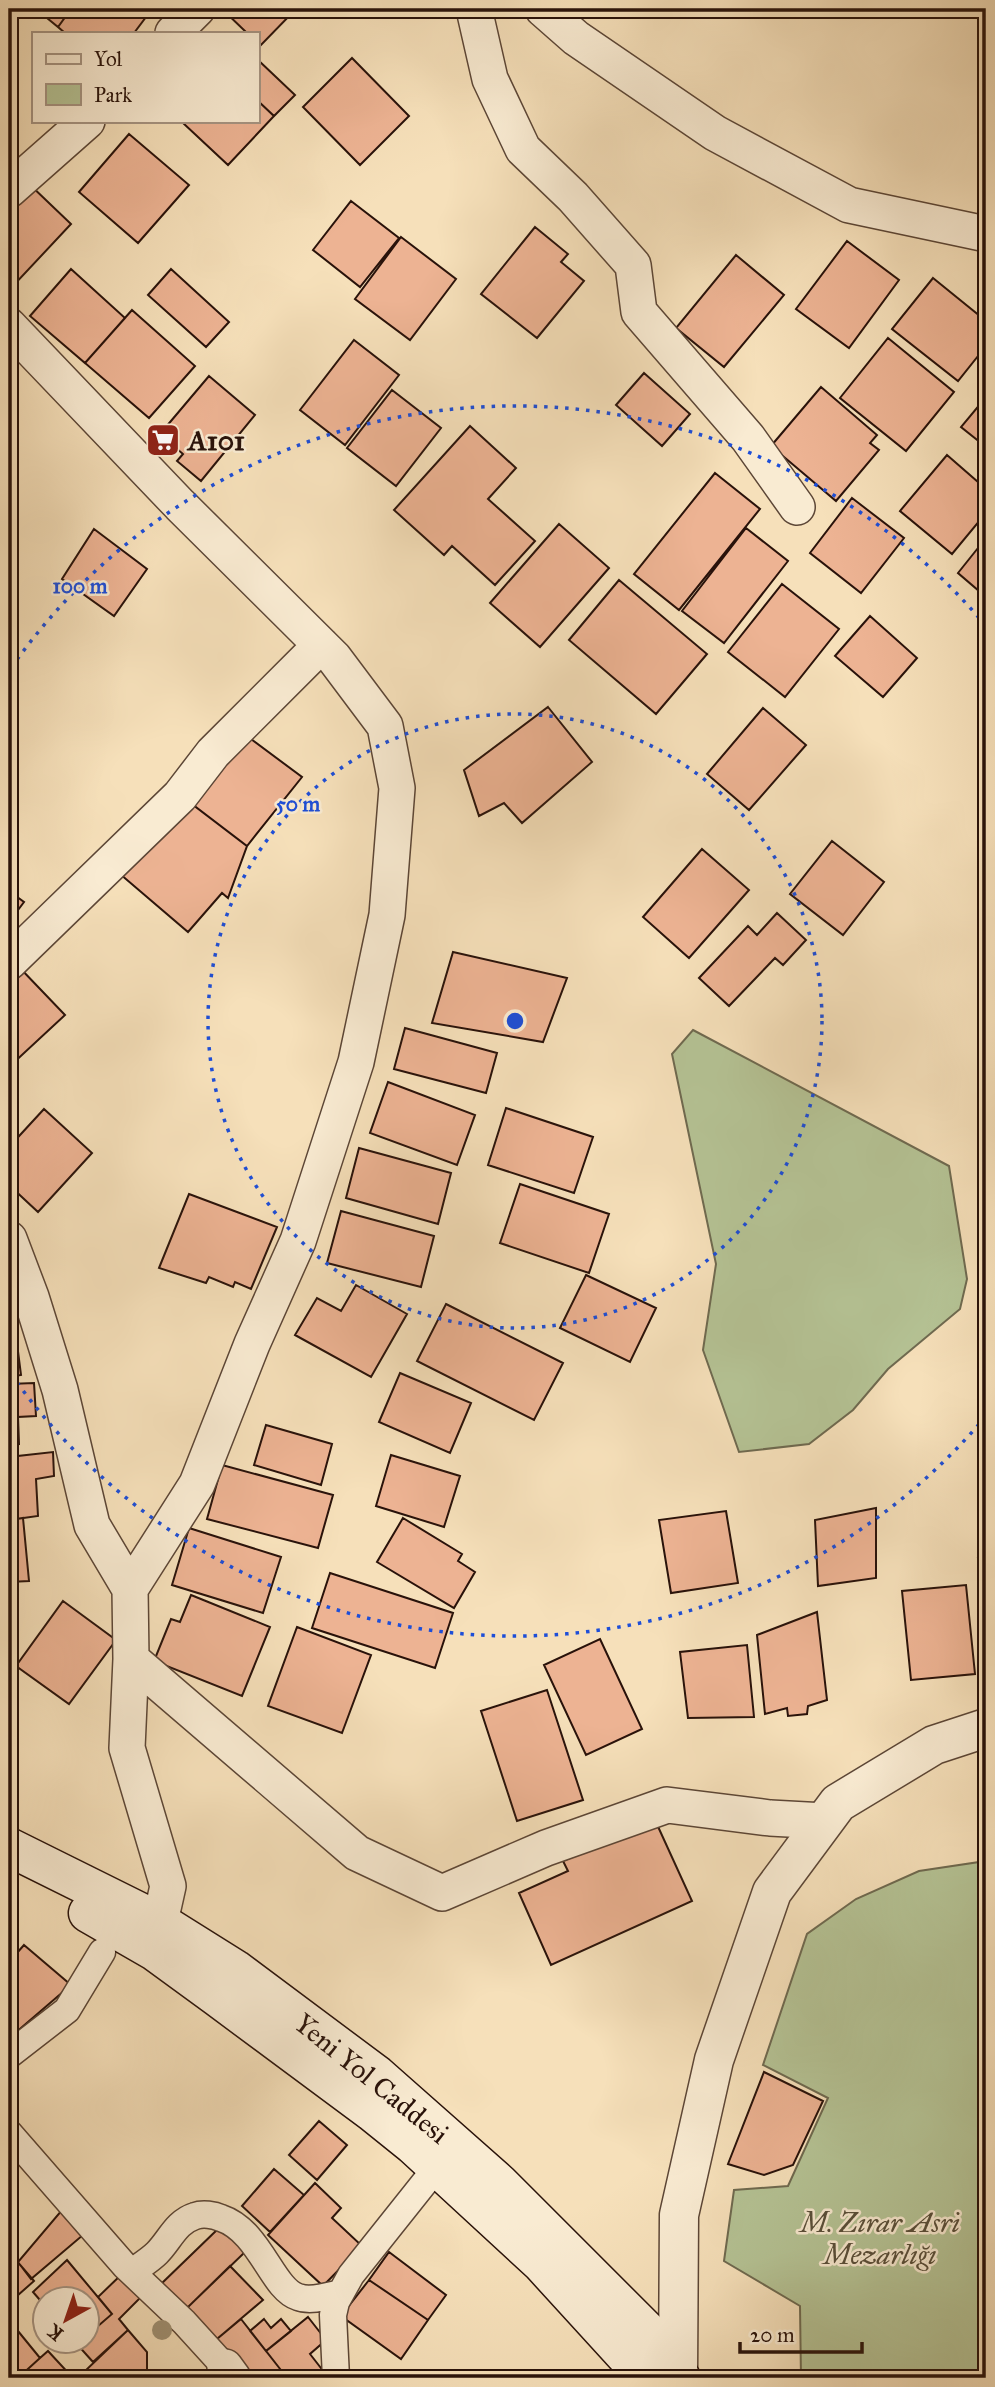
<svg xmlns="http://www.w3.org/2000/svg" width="995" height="2387" font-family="'IM FELL Great Primer',serif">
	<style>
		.green { fill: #b5c395; stroke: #6f6a50; stroke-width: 2 }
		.building { fill: #edb393; stroke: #29120a; stroke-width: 2 }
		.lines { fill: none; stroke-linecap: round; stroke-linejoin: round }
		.pedestrian-casing { stroke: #5c4636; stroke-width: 29 }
		.minor-casing { stroke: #5c4636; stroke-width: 38 }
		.tertiary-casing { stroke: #5c4636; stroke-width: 41 }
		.secondary-casing { stroke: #29120a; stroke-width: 41 }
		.pedestrian { stroke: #f9ebd2; stroke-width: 26 }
		.minor { stroke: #f9ebd2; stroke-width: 35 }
		.tertiary { stroke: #f9ebd2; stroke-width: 38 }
		.secondary { stroke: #f9ebd2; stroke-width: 38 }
		.tree { fill: #a09174 }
		.ring { fill: none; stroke: #1d4ed8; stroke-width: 3.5; stroke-dasharray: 3.5 7 }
		.labels { text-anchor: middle; stroke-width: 5; stroke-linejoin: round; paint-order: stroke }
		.poi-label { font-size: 28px; font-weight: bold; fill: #29120a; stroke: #f9ebd2; text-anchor: start }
		.street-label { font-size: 28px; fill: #29120a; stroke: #f9ebd2 }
		.park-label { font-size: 28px; font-style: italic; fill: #5a503b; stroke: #f9ebd2 }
		.centre { fill: #1d4ed8; stroke: #f9ebd2; stroke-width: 3.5 }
		.ring-label { font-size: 21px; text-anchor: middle; font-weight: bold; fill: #1d4ed8; stroke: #f9ebd2; stroke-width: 5; stroke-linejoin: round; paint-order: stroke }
	</style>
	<rect width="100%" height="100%" fill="#f6e0ba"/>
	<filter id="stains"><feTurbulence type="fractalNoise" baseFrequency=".00286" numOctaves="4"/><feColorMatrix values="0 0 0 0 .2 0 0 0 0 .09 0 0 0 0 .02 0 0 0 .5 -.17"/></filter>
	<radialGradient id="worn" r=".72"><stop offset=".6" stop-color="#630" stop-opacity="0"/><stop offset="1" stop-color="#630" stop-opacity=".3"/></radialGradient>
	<path class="green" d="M693,1030L949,1166L967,1279L960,1309L888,1369L853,1410L809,1444L739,1452L703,1350L716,1264L672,1054Z
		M986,1861V2378H801L800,2306L724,2261L734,2190L788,2186L828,2098L763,2065L807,1934L856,1899L919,1871Z"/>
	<path class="building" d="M36,9H71L58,27Z
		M71,9H152L134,33H65L58,27Z
		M222,9H296L260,46L257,44V33H247Z
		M352,58L409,116L360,165L303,107Z
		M257,59L295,95L274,116L257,100Z
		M257,100L274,116L228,165L183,123L185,121H257Z
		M129,134L189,185L138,243L79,192Z
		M26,181L71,224L12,287L9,283V201Z
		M351,201L399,238L360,287L313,250Z
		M535,227L568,254L561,262L584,281L537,338L481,294Z
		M401,237L456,279L410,340L355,299Z
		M847,241L899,280L849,348L796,309Z
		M736,255L784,295L724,367L676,328Z
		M71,269L125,318L85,363L30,316Z
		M171,269L229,322L206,347L148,295Z
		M933,278L986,321V346L958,381L892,329Z
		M132,310L195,366L149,418L85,363Z
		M888,338L954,392L906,451L840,398Z
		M354,340L399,375L345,445L300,410Z
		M644,373L690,414L662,446L616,405Z
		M209,376L255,415L201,481L177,461L183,454L160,434Z
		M821,387L877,435L870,443L879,450L836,501L771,446Z
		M392,390L441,428L396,486L347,448Z
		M986,397V447L961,427Z
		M470,426L516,468L488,499L535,541L495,585L452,546L444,555L394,510Z
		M947,455L986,489V513L952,554L900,511Z
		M715,473L760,509L679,610L634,574Z
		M852,498L904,538L861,593L810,553Z
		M559,524L609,568L540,647L490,603Z
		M746,528L788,561L724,643L682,611Z
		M94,529L147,569L114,616L62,579Z
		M986,538V597L958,573Z
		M619,580L707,654L656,714L569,640Z
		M782,584L839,629L785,697L728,652Z
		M870,616L917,658L883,697L835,656Z
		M548,707L592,762L522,823L504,803L479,816L464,770Z
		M763,708L806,745L749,810L707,774Z
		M243,733L302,777L247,846L188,801Z
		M188,801L247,846L228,898L222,893L188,932L120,874Z
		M832,841L884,882L843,935L790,894Z
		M702,849L749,890L689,958L643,917Z
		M9,891L24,902L9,922Z
		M777,913L806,940L783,965L775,958L729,1006L699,978L748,926L757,935Z
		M453,952L567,978L543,1042L432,1023Z
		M19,967L65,1015L9,1067V977Z
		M405,1028L497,1053L486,1093L394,1069Z
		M388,1082L475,1115L457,1165L370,1133Z
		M506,1108L593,1137L574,1193L488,1165Z
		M44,1109L92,1153L38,1212L9,1185V1147Z
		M359,1148L451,1173L438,1224L346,1198Z
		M520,1184L609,1214L589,1273L500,1243Z
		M189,1194L277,1227L251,1289L235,1282L233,1287L209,1277L206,1283L159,1268Z
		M341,1211L434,1236L421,1287L327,1263Z
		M586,1275L656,1308L630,1362L560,1328Z
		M356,1285L407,1314L371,1377L295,1335L317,1298L341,1311Z
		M446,1304L563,1363L534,1420L417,1361Z
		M9,1320H14L21,1375L9,1377Z
		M400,1373L471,1403L450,1453L379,1422Z
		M34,1383L36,1416L18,1417L19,1444L9,1445V1384Z
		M266,1425L332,1444L321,1485L254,1465Z
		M53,1452L54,1476L36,1479L38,1516L9,1520V1457Z
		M391,1455L460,1476L444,1527L376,1506Z
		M222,1465L333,1495L318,1548L207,1519Z
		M986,1503V1558L978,1557Z
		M876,1508V1578L818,1586L815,1520Z
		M726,1511L738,1583L671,1593L659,1520Z
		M23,1518L29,1581L9,1582V1520Z
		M403,1518L462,1554L458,1561L475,1572L454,1608L377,1562Z
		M189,1528L281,1557L263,1613L172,1585Z
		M330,1573L453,1613L435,1668L312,1628Z
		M966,1585L975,1674L911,1680L902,1591Z
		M191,1595L270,1627L242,1696L154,1661L171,1619L180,1622Z
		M63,1601L116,1640L69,1704L16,1666Z
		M817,1612L827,1700L808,1706L807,1714L788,1716L787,1708L765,1714L757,1635Z
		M297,1627L371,1655L342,1733L268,1706Z
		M600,1639L642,1729L586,1755L544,1665Z
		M747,1645L754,1717L688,1718L680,1652Z
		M547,1690L583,1800L517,1821L481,1711Z
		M655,1820L692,1901L551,1965L519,1893L568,1871L563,1861Z
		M24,1945L71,1985L14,2034L9,2028V1962Z
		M764,2072L823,2101L793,2165L764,2175L728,2164Z
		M319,2121L347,2145L317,2180L289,2155Z
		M274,2169L304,2195L270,2232L242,2206Z
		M315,2183L341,2208L332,2218L362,2246L323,2286L268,2235Z
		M62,2210L83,2235L31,2279L18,2262Z
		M220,2227L245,2252L187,2308L159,2286Z
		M9,2252L34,2281L9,2303Z
		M389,2252L446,2295L428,2320L369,2280Z
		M67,2260L112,2314L90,2333L88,2330V2300H46V2307L33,2292Z
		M230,2266L263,2300L217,2339L187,2308Z
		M123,2273L142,2296L119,2319L128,2330L93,2362L75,2342H88V2330L90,2333L112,2314L98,2297Z
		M369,2280L428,2320L401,2359L341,2316Z
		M308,2317L326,2340L310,2354L324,2372L316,2378H279L284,2374L266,2351Z
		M241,2319L284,2374L279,2378H249L217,2339Z
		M264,2319L271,2328L281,2319L291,2331L266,2351L250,2331Z
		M9,2320L40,2358L18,2378H9Z
		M128,2330L147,2352V2378H91L85,2371Z
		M48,2351L73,2378H18L40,2358Z"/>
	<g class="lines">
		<g class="pedestrian-casing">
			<path id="pedestrian" d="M9,2055L67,2010L102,1952
				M9,2133L125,2266L184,2322L225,2367
				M132,2272C140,2266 150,2260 157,2253C170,2240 176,2222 195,2216C203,2213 214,2215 221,2218C260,2231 272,2289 298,2297C311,2302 328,2296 341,2293
				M336,2378L333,2315L336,2302L351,2275L437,2167"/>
		</g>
		<g class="minor-casing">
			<path id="minor" d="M474,9L490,79L523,149L573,197L633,265L639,312L748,438L797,507
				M543,9L576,38L715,133L849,205L986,234
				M173,33L197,9
				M9,190L87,121
				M9,326L180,505L334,658L385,726L397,788L387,915L356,1062L298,1241L252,1344L197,1484L130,1589L131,1659L127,1748L168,1886L154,1949
				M9,962L180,796L213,753L321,645
				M9,1239L31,1297L60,1390L92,1525L130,1589
				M131,1659L357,1853L442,1893L546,1848L667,1805L770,1818L825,1821
				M225,2367L233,2378"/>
		</g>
		<g class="tertiary-casing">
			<path id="tertiary" d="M676,2378L678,2375L679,2215L714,2060L772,1892L838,1803L934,1745L986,1728"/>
		</g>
		<g class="secondary-casing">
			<path id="secondary" d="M9,1847L160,1922L235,1969L377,2075L499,2183L645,2329L681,2378
				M88,1913L154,1951L217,1997L372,2112L413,2145L541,2263L646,2378"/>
		</g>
		<use href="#pedestrian" class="pedestrian"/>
		<use href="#minor" class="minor"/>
		<use href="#tertiary" class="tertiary"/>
		<use href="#secondary" class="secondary"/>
	</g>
	<circle class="tree" cx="162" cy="2330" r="10"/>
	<g class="ring">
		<circle cx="515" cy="1021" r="307"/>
		<path d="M986 1416A615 615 0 0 1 11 1374M11 668A615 615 0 0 1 986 626"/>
	</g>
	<defs>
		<g id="supermarket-square" transform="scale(1.75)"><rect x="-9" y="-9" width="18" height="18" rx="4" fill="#8f2418" stroke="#f9ebd2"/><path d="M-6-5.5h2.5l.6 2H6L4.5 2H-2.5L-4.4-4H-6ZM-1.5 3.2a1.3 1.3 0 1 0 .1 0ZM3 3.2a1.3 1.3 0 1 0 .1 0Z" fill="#fff"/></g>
	</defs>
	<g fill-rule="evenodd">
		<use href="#supermarket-square" x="163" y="440"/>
	</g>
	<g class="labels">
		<g class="poi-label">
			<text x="188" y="450">A101</text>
		</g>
		<g class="street-label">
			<text transform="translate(372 2078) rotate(39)" y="10">Yeni Yol Caddesi</text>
		</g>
		<g class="park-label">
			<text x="880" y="2232">M. Zırar Asri<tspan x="880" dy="32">Mezarlığı</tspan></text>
		</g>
	</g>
	<circle cx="515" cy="1021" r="10" class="centre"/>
	<g class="ring-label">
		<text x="80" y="593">100 m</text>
		<text x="298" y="811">50 m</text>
	</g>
	<rect width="995" height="2387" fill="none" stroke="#f6e0ba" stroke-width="35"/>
	<rect x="10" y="10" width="974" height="2366" fill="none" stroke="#29120a" stroke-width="3.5"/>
	<rect x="18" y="18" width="960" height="2352" fill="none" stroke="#29120a" stroke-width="2"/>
	<rect x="32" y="32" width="228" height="91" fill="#f9ebd2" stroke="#a69482" stroke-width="2"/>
	<rect x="46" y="54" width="35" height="10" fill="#f9ebd2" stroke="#a69482" stroke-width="2"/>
	<text x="94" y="66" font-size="21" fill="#29120a">Yol</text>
	<rect x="46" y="84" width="35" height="21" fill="#b5c395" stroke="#a69482" stroke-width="2"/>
	<text x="94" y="102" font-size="21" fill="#29120a">Park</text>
	<g transform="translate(66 2320) rotate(220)"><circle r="33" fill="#f9ebd2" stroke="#a69482" stroke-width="2"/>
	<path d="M0-5L12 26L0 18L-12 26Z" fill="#8f2418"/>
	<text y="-10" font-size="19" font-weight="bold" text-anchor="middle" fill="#29120a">K</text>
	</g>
	<path d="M740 2342v10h122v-10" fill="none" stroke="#29120a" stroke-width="3.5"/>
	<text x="750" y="2342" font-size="21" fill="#29120a" stroke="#f9ebd2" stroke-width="5" paint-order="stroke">20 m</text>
	<rect width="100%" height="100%" filter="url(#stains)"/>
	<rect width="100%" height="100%" fill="url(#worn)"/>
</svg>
